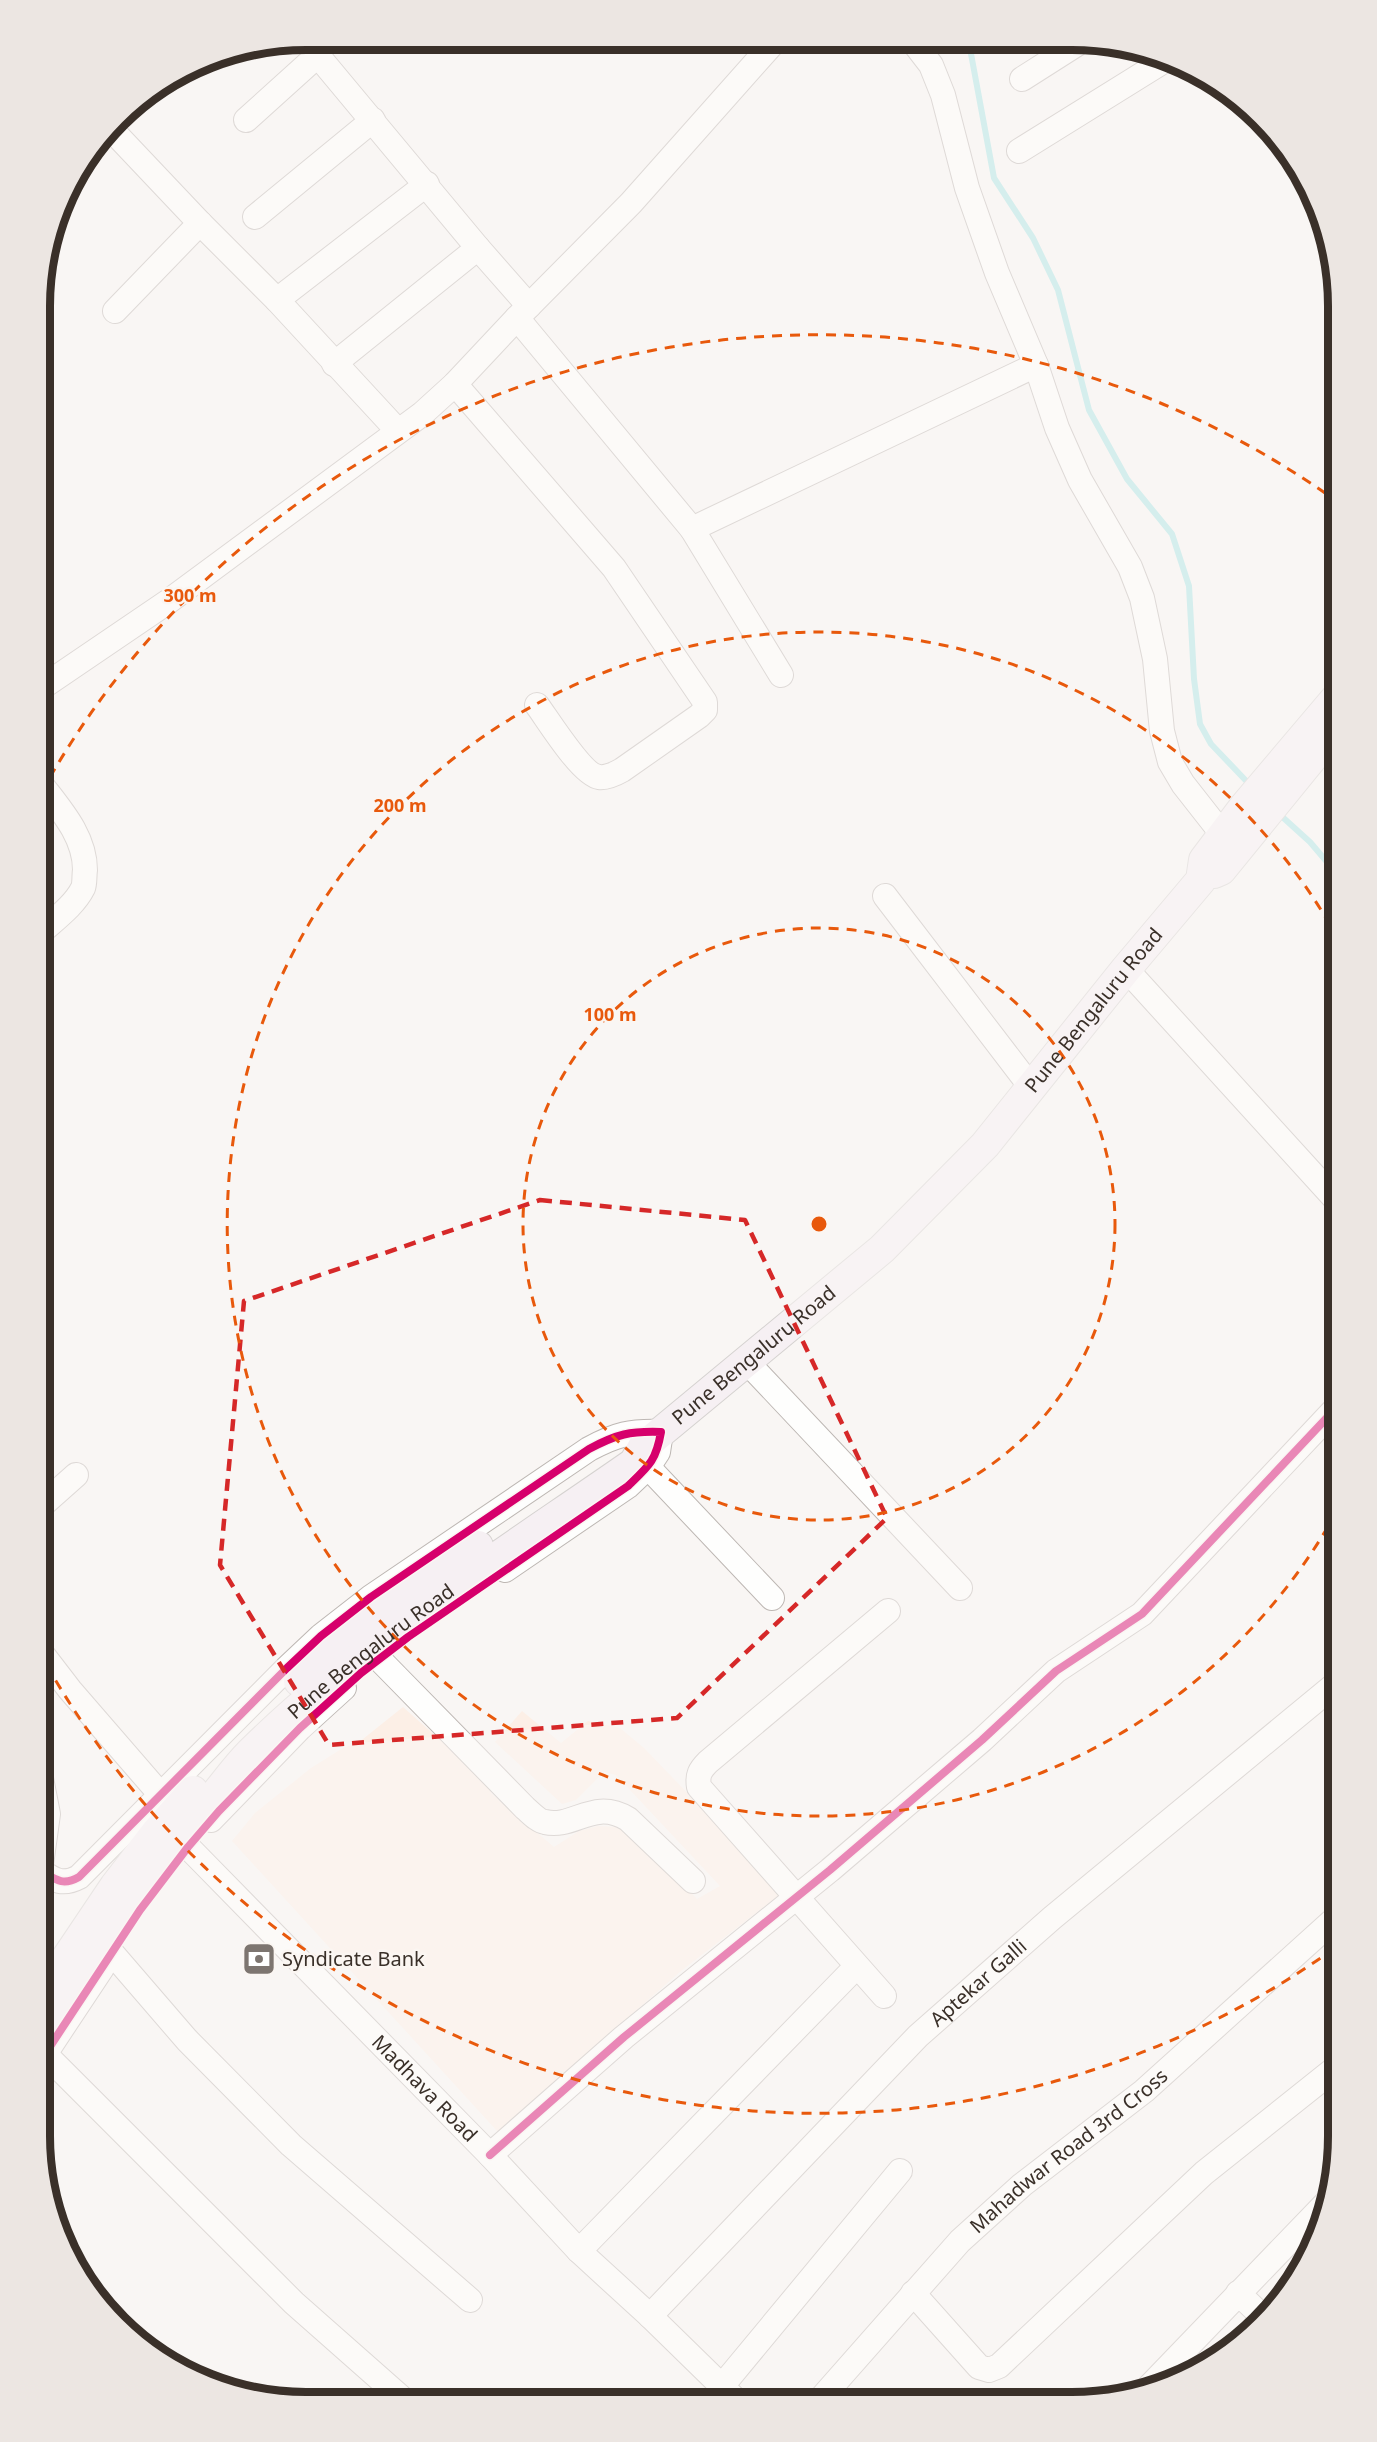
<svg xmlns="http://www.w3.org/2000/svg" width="1377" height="2442" font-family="'Noto Sans',sans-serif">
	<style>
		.commercial { fill: #fcefe6 }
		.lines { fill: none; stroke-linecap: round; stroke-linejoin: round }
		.stream { stroke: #a9e4e4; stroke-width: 6 }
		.minor-casing { stroke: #bdb7b3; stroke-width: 26 }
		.major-casing { stroke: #d5d2d0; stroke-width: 32 }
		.minor { stroke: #fefefd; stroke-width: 24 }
		.major { stroke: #f6f0f3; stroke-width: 30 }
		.rail-casing { stroke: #c4c3c2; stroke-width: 7 }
		.rail { stroke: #fbf6f2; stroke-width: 4.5; stroke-dasharray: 14; stroke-linecap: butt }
		.cycleway-casing { stroke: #fbf6f2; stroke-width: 11 }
		.cycleway { stroke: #d6006c; stroke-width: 8 }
		.marked { fill: none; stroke: #d62828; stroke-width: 4.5; stroke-dasharray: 12 8; stroke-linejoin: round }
		.ring { fill: none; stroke: #e8590c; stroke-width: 3; stroke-dasharray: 10 8 }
		.labels { text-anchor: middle; stroke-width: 5; stroke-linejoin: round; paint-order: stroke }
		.street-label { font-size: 20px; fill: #3a3029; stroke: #fbf6f2 }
		.poi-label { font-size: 20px; fill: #3a3029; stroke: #fbf6f2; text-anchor: start }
		.rim { fill: none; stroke: #3a3029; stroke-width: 8 }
		.centre { fill: #e8590c; stroke: #fbf6f2; stroke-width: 3 }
		.ring-label { font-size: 18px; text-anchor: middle; font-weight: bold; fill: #e8590c; stroke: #fbf6f2; stroke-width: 5; stroke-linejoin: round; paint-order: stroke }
	</style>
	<rect width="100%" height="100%" fill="#f9f6f4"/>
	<path class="commercial" d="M403,1707L483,1778L492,1794L554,1847L579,1831L598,1826L617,1827L636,1835L697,1899L720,1886L616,1775L604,1772L576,1800L562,1804L495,1742L522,1711L561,1743L588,1721L620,1728L644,1748L783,1892L681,1971L498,2132L232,1841L255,1813L311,1768L343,1748L358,1743Z"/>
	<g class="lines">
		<path class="stream" d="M969,43L994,178L1033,238L1058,290L1089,410L1127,479L1172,534L1189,586L1194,679L1200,724L1211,744L1252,787
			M1278,813L1310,842L1338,875"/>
		<g class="minor-casing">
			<g id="minor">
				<path d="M304,39L478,248L529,306"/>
				<path d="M914,43L931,65L943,95L967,188L997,273L1036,365L1057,428L1080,480L1130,567L1142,598L1155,659L1162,731L1170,762L1183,784L1223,835"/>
				<path d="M1022,79L1077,44"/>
				<path d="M246,120L318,55"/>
				<path d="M111,129L200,223L277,300L398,431"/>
				<path d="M1019,151L1167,59"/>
				<path d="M255,217L373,120"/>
				<path d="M277,300L427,184"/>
				<path d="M115,311L200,223"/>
				<path d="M517,318L692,529L781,675"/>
				<path d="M334,364L478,248"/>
				<path d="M455,384L614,568L705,702V710L699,716L622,770C615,774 607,778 599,777C582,775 548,720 537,705"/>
				<path d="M692,529L1036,365"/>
				<path d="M41,688L169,601L422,414L455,384L517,318L631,203L774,42"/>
				<path d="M885,896L1031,1087"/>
				<path d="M40,933C54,920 74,906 83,888C85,883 84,876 85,870C85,836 60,809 41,784"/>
				<path d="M1126,969L1338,1202"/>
				<path d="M747,1362L960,1588"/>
				<path d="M648,1467L772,1598"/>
				<path d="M40,1507L76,1475"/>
				<path d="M40,1651L70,1690L160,1794"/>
				<path d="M380,1660L525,1808C531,1813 538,1821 545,1822C574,1829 593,1798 628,1819L693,1881"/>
				<path d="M211,1820L300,1728L344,1688"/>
				<path id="s1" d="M188,1847L490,2155L579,2251L650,2316L738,2402"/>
				<path d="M39,1870C54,1880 62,1886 79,1877L287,1668L321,1636L371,1597L589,1449C617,1434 630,1431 661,1432L658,1452L648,1467L628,1486L505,1570"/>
				<path d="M39,1879L48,1814L39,1768"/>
				<path d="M112,1953L187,2040L291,2145L470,2300"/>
				<path d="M884,1996L699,1787C697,1775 700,1770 708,1762L888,1611"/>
				<path d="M39,2045L45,2054L294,2303L405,2401"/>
				<path d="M45,2054L102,1968"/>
				<path d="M490,2155L624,2037L830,1870L982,1740L1056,1671L1142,1614L1338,1406"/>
				<path d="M579,2251L856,1967"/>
				<path d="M913,2293L979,2367L989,2370L999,2366L1204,2173L1337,2067"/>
				<path d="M1238,2293L1264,2318"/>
				<path id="s2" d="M650,2316L918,2036L1052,1918L1338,1682"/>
				<path d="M722,2386L900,2171"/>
				<path d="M1145,2391L1326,2203"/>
				<path id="s3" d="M818,2402L960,2241L1022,2185L1144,2091L1337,1917"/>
			</g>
		</g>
		<g class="major-casing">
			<g id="major">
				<path d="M1214,873L1221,870L1330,736"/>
				<path d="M299,1681L366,1622L478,1546"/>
				<path d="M39,1999L115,1886L156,1833L193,1791"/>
				<path id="s4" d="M39,2032C96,1955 148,1875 209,1802C223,1786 235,1768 250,1753C365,1640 502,1555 634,1463L643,1447L882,1249L985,1145L1126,969L1201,880L1204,860L1244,807L1338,696"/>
			</g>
		</g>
		<use href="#minor" class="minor"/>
		<use href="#major" class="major"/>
		<g class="rail-casing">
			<path id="rail" d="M68,2253L160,2356"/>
		</g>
		<use href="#rail" class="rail"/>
		<g class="cycleway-casing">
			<path id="cycleway" d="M41,1871C56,1880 63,1886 79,1877L287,1668L321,1636L371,1597L589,1449C617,1434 630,1431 661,1432C656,1461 649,1466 628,1486L408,1637L361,1673L300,1728L219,1811L188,1847L140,1910L45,2054
				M490,2155L624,2037L830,1870L982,1740L1056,1671L1142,1614L1338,1406"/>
		</g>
		<use href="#cycleway" class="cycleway"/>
	</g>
	<path d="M0 0H1377V2442H0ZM540,1200L745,1220L887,1518L677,1718L329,1745L220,1565L244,1301Z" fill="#f9f6f4" fill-opacity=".55" fill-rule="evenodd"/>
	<path class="marked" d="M540,1200L745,1220L887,1518L677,1718L329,1745L220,1565L244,1301Z"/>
	<g class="ring">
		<circle cx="819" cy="1224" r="296"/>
		<path d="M1337 1511A592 592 0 1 1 1337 937"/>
		<path d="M1335 1948A889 889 0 0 1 41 1655M41 793A889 889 0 0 1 1335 500"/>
	</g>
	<defs>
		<g id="bank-square" transform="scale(1.725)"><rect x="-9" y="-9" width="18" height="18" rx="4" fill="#7d7570" stroke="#fbf6f2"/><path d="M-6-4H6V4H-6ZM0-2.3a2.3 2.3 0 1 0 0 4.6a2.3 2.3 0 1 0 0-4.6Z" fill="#fff"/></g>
	</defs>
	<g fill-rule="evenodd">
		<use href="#bank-square" x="259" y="1959"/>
	</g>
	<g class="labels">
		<g class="street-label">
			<text dy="7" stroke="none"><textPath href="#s4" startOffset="1480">Pune Bengaluru Road</textPath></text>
			<text dy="7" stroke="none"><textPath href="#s4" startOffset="994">Pune Bengaluru Road</textPath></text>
			<text dy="7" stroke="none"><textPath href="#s4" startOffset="508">Pune Bengaluru Road</textPath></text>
			<text dy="7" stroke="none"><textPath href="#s2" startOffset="468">Aptekar Galli</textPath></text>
			<text dy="7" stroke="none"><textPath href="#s1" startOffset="338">Madhava Road</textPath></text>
			<text dy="7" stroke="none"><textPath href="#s3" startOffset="356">Mahadwar Road 3rd Cross</textPath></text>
		</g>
		<g class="poi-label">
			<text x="282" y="1966">Syndicate Bank</text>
		</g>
	</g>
	<path d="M0 0H1377V2442H0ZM306 50H1072A256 256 0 0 1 1328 306V2136A256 256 0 0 1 1072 2392H306A256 256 0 0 1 50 2136V306A256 256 0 0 1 306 50Z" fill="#ece6e2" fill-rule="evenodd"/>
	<path class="rim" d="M306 50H1072A256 256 0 0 1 1328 306V2136A256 256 0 0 1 1072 2392H306A256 256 0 0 1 50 2136V306A256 256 0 0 1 306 50Z"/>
	<circle cx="819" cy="1224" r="9" class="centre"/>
	<g class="ring-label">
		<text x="190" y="602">300 m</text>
		<text x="400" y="812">200 m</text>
		<text x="610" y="1021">100 m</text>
	</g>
</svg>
